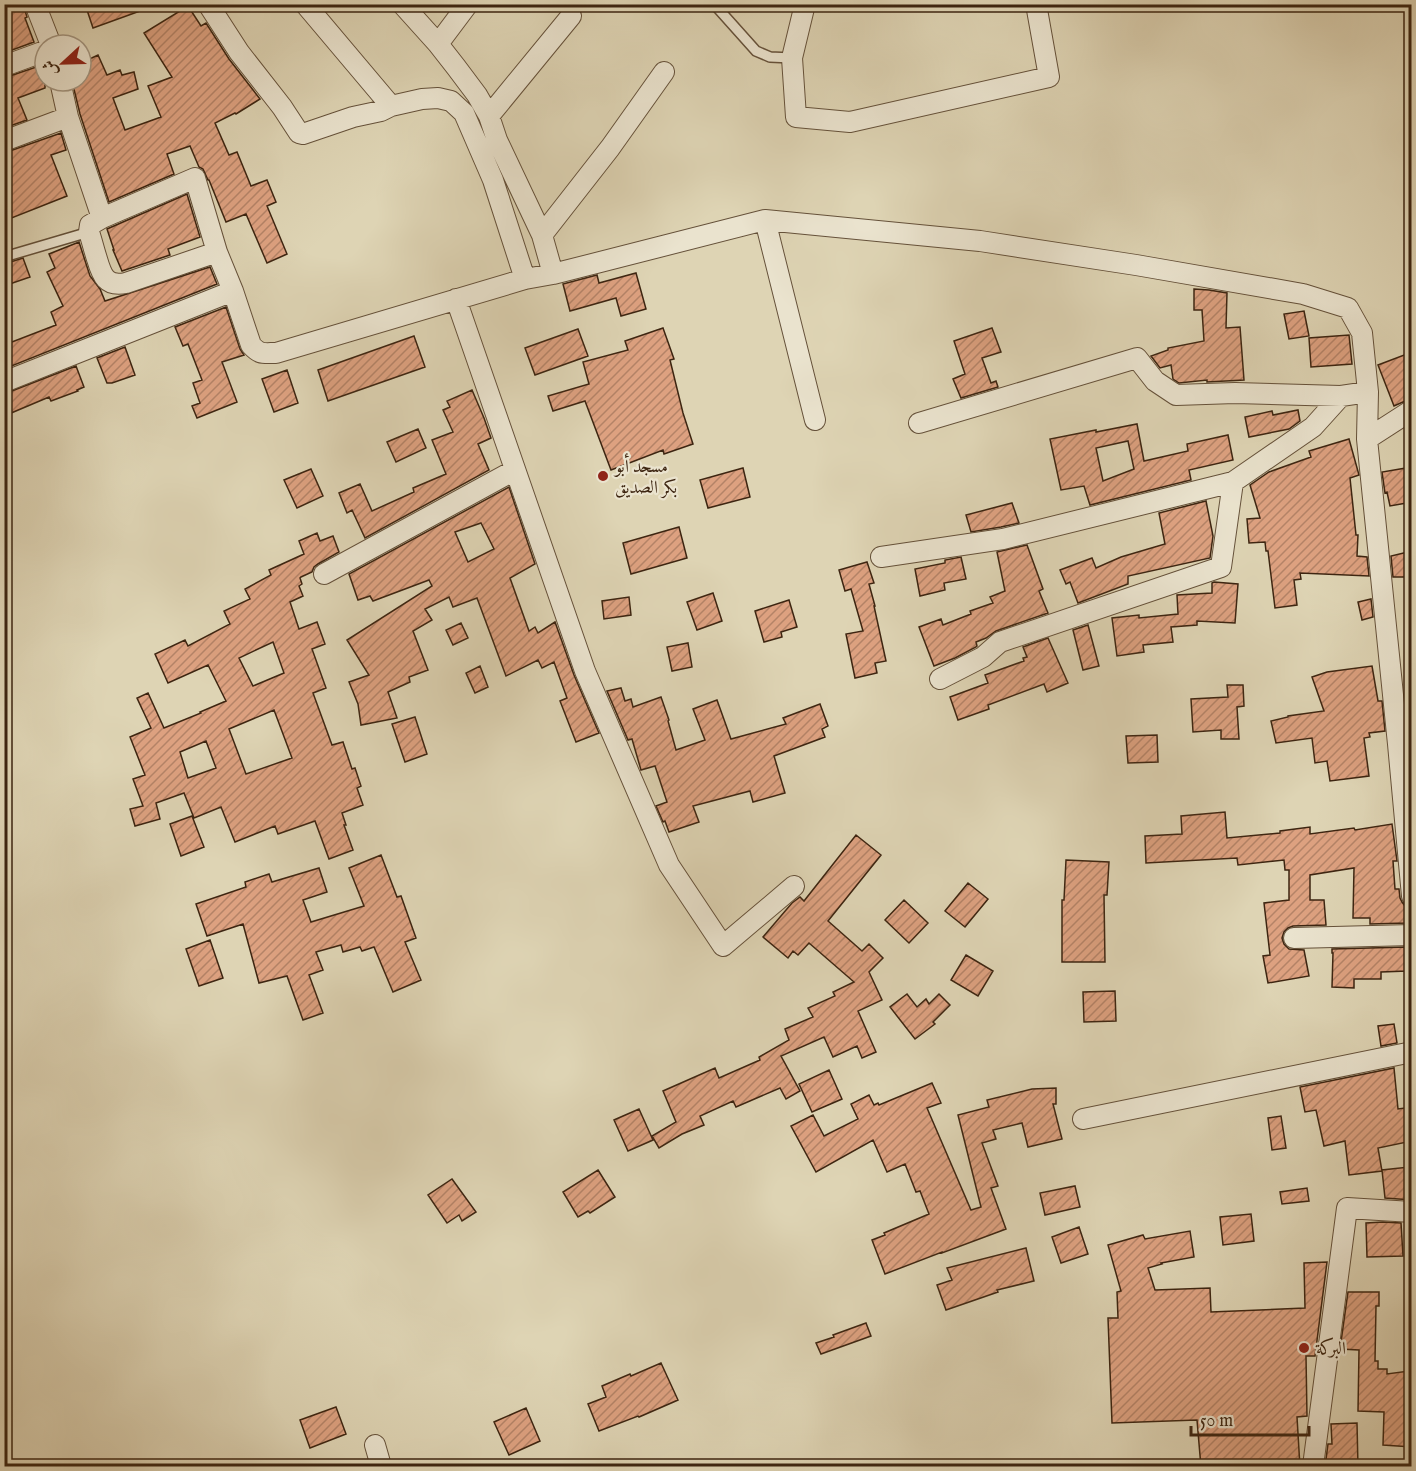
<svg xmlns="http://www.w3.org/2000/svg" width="1416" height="1471" font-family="'IM FELL English',Amiri,serif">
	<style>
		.building { fill: url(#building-hatch); stroke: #3d2511; stroke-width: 1.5; fill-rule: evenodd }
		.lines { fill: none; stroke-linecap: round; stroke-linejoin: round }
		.lane-casing { stroke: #65513a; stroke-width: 12 }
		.street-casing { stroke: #65513a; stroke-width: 22 }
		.lane { stroke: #eae3ce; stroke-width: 9 }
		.street { stroke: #eae3ce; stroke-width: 20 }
		.poi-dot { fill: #8f2418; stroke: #eae3ce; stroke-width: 2 }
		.labels { text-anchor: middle; stroke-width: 4.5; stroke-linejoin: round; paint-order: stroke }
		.poi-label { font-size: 18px; fill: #3d2511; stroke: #eae3ce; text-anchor: start }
	</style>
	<defs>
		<pattern id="building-hatch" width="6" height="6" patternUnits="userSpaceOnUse" patternTransform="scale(1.5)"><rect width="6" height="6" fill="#dda180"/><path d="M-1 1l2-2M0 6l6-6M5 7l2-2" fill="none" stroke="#b48367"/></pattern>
	</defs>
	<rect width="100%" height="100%" fill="#ded4b4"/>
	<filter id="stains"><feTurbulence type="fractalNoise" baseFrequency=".00333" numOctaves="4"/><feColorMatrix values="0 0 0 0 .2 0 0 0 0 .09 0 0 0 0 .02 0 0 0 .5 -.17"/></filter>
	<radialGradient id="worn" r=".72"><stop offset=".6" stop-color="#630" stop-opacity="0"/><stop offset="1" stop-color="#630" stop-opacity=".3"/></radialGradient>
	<path class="building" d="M4,4H23L27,17L25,18L34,42L4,53Z
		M85,4H154V6L93,28Z
		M188,6L201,26L206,23L229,59L260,99L236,114L235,113L215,123L229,155L237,152L251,186L267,180L276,202L267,206L287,254L267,263L246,214L226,222L209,180H208L203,169L199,167L190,146L167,154L174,174L109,202L80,114L72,81H81V63L98,55L107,75L120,70L122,75L134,72L138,89L113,98L125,130L161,117L148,86L172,77L144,33Z
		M45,64V88L18,98L27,120L4,128V78Z
		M61,133L66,150L51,155L67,196L4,221V153Z
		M187,194L200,237L168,249L170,255L122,271L113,250H114L107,229Z
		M79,242L90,276L100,289L105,301L210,267L217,284L4,369V345L56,325L51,312L63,306L47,272L55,268L49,254Z
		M23,258L30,277L4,286V264Z
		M636,273L646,309L621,316L616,298L570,311L563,284L597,275L599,283Z
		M1194,289L1209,290L1227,293L1226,328L1240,327L1244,380L1207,382V380L1179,383L1173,379L1171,365L1160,368L1151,356L1168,350V348L1204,341L1202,310H1194Z
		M226,307L240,349L244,355L222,362L237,402L197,418L192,406L200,403L193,383L202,380L188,344L183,346L175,327Z
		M1304,311L1309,336L1289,339L1284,314Z
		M663,328L674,359L670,360L683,413L693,444L664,454L663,450L611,470L585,401L553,411L548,396L589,384L583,362L628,350L625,341Z
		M992,328L1001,352L982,358L991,383L996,381L998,387L961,398L953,379L965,374L954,341Z
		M578,329L588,356L535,375L525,348Z
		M1349,335L1352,364L1311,367L1309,338Z
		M414,336L425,367L328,401L318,370Z
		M125,347L135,375L112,383H107L97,358Z
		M1412,352V398L1394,406L1378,365Z
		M76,366L84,387L77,390L78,391L51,401L49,397L4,416V394Z
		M287,370L298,403L274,412L262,379Z
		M472,390L484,418L491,438L478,444L489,470L365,538L352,510L347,513L339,493L360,484L372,511L414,492L413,488L446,474L432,440L453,432L443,410L450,407L447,401Z
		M1298,410L1300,421L1289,429L1249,437L1245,417L1272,411L1273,415Z
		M1137,424L1144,461L1188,451L1187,444L1228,435L1233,460L1189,470L1191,480L1090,505L1084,486L1061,490L1050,439L1096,430V432ZM1128,441L1134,469L1103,481L1096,448Z
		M418,429L426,448L396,462L387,442Z
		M1349,439L1359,475L1350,478L1356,535H1358L1357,556L1367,557L1369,576L1300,573L1301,579L1294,580L1297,605L1275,608L1268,551H1266L1265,542L1249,543L1247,519L1260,518L1250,485L1269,472L1311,457L1309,451Z
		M1412,467V502L1390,506L1387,492L1385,493L1382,472Z
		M743,468L750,497L708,508L700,480Z
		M311,469L323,496L297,508L284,480Z
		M509,487L535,564L510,578L529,631L535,627L538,633L555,622L574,675L599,733L576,742L560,701L567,698L554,662L542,668L538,660L506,676L477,598L453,607L449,597L425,609L432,620L413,631L428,670L409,677L410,682L388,692L397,718L361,725L358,704L349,682L369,675L347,640L432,586L429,580L373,601L370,596L358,600L349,574ZM481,523L494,549L468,562L455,532Z
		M1206,501L1213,536L1210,558L1128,576V584L1078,603L1070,582L1066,584L1060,570L1092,558L1096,568L1121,557L1165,544L1159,513Z
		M1012,503L1019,523L1001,527L971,532L966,515Z
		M679,527L687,558L631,574L623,543Z
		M317,533L320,541L333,536L339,552L318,564L314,567L312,572L301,577L300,578L302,584L299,586L303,596L290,602L299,629L317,622L325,644L312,649L326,688L313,693L332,745L343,742L352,769L355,768L361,786L357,788L363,805L342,813L346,825H344L353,850L329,859L315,821L278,834L275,826L235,842L221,807L194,818L184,793L156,803L160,819L135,826L130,809L143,806L133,779L145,775L130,737L151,728L137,698L148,693L164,728L201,713L200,712L226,701L208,665L168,683L155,654L185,640L188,646L230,624L224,611L250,599L245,589L271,575L269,570L304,554L299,541ZM273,642L284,673L253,686L239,658ZM274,710L292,758L246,774L229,729ZM206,741L216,768L188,778L180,752Z
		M1027,545L1043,589L1039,591L1048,613L996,631L986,638L976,642L977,646L976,647L955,658L934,666L919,627L941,619L943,625L971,614L970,611L993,603L990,597L1005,591L997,552Z
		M1412,551V575L1404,577H1393L1391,556Z
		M961,557L966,579L944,583L945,590L920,596L915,569L945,563V560Z
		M867,562L874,583L869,584L875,606H874L886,661L875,663L877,673L855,678L846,634L863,631L851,589L845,591L839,570Z
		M1214,582L1238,584L1235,623L1197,621V625L1171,627L1173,642L1143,645L1144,652L1117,656L1112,618L1139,615V618L1178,614L1177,595L1212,593V583Z
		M713,593L722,621L697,630L687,602Z
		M629,597L631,615L604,619L602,601Z
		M1371,599L1373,617L1362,620L1358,602Z
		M789,600L797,627L781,632L782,637L764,642L755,611Z
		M461,623L468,638L453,645L446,630Z
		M1088,625L1099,666L1083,670L1073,630Z
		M1048,638L1068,683L1047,692L1044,684L988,705L989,709L958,720L950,697L988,683L985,675L1024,661L1023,658L1027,657L1023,647Z
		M688,643L692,667L672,671L667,647Z
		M480,666L488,687L475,693L466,673Z
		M1372,666L1378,701H1382L1385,731L1369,733L1370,737L1364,738L1369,776L1330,781L1327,761L1315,763L1312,738L1276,743L1271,721L1288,717V716L1324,711L1312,677L1327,672Z
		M1227,685H1243L1244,706L1237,707L1239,739H1221V730L1193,732L1191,699L1228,697Z
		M621,688L625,701L631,699L633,707L661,697L669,720L668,721L676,750L705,740L693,709L717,700L731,739L786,724L783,718L820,704L828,726L822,729L825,737L774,756L785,793L753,802L750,791L693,806L699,822L669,832L665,821L663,822L656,806L667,802L655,766L641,770L632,739L628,740L607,691Z
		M415,717L427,754L405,762L392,724Z
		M1157,735L1158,762L1128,763L1126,736Z
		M1225,812L1227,838L1280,833V831L1310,827V834L1354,828L1355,830L1392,824L1397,861H1393L1395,889H1399L1400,898L1402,902L1405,906L1407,923L1370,924V918H1353L1354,868L1310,875V900H1324L1326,925L1293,926L1288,928L1284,932L1282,938L1284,944L1289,949L1304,950L1309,976L1268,983L1263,956L1270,955L1264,903L1289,900V870H1285L1284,860L1238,865L1237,858L1146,863L1145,836L1182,834L1181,816Z
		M192,816L204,847L181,856L170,824Z
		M856,835L881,855L828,921L862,951L869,944L883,958L869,972L882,1000L858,1011L876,1052L862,1058L857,1046L833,1057L824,1037L781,1056L800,1091L786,1099L780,1088L736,1107L733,1101L700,1116L704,1125L682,1134L659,1148L652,1136L676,1122L663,1091L715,1068L719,1078L760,1060L759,1057L789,1040L785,1029L813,1017L808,1008L835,996L833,992L854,982L809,943L798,955L793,951L788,958L763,937L792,903L800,897L804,901Z
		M381,855L397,897L401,896L416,938L405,942L421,980L393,992L374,947L362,951L360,947L343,952L341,945L316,952L323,970L309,975L323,1013L303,1020L287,976L259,983L243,924L207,936L196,904L246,887L245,882L269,874L272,882L319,868L327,892L303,900L311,922L364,906L349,868Z
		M1066,860L1109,862L1107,895H1104L1105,962H1062V900H1064Z
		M968,883L988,899L965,927L945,911Z
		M904,900L928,923L909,943L885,920Z
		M210,940L223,978L199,986L186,949Z
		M1407,947V971L1381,972V979H1354V988L1332,987L1333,953H1332V949Z
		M966,955L993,971L978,996L951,980Z
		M1115,991L1116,1021L1084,1022L1083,992Z
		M907,994L917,1007L926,999L929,1004L939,994L950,1005L933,1022L935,1024L915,1039L890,1007Z
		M1394,1024L1397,1043L1381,1046L1378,1026Z
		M1394,1068L1398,1109L1412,1107V1141L1378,1148L1382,1171L1349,1175L1345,1141L1324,1146L1316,1110L1305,1112L1300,1087Z
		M829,1070L842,1099L812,1112L799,1084Z
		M932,1083L941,1103L927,1108L971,1210L981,1207L958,1115L989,1107L987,1100L1032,1089L1056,1088V1104H1053L1062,1139L1028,1147L1022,1123L993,1130L996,1139L982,1143L998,1186L991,1188L1006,1229L942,1253V1252L885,1274L872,1240L885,1235L884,1233L929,1214L920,1191L916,1192L905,1164L887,1172L873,1140L816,1172L791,1126L813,1115L824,1136L858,1119L851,1104L869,1095L874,1105L878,1103L879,1105Z
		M639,1109L653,1140L628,1151L614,1120Z
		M1281,1116L1286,1148L1272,1150L1268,1118Z
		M1409,1167L1412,1200L1385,1198L1382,1170Z
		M598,1170L615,1197L590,1213L588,1211L578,1217L563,1192Z
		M452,1179L476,1212L462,1221L459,1215L447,1223L428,1195Z
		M1075,1186L1080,1207L1045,1215L1040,1193Z
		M1307,1188L1309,1201L1282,1204L1280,1192Z
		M1251,1214L1254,1241L1223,1245L1220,1217Z
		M1383,1222L1401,1223L1403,1256L1367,1257L1366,1223Z
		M1079,1227L1088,1254L1061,1263L1052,1237Z
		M1190,1231L1194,1257L1161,1263L1162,1264L1148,1268L1155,1290L1210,1288L1211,1312L1305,1308L1304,1263L1327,1262L1315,1356H1306L1307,1416L1297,1417L1300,1467H1201L1197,1420L1112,1423L1108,1318H1118L1117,1292L1121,1291L1108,1245L1143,1235L1145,1239Z
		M1026,1248L1034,1281L997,1290L998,1292L946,1310L937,1285L952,1280L947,1268Z
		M1348,1292H1379V1306H1376L1375,1361H1378V1369H1387V1374L1409,1371L1412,1394V1447L1383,1445L1384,1412L1358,1411L1359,1350L1340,1349Z
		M866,1323L871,1336L821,1354L816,1343L834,1337L833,1335Z
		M661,1363L678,1400L639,1417L638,1416L599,1431L588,1404L606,1397L602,1386L630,1374L631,1376Z
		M336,1407L346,1434L310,1448L300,1420Z
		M526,1408L540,1441L509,1455L494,1422Z
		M1357,1423L1358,1467H1325L1328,1444H1332L1331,1424Z"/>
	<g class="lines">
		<g class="lane-casing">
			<path id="lane" d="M714,4L756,51L770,57L792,58
				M4,257L89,232"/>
		</g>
		<g class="street-casing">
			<path id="street" d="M35,4L51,45
				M208,4L239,52L282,107L299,133L303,134L353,117L381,111L391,106L422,99L438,98L451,101L464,113L493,180L525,279
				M305,4L391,106
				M402,4L438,44L456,67L477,95L489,116L497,140L542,235L553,274
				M805,4L792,58L796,117L850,122L1049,77L1036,4
				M438,44L468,4
				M4,66L45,51
				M60,81L68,117L102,218
				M489,116L571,16
				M4,141L68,117
				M765,220L815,420
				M542,235L610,148L664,72
				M217,252L126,283C106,287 102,276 97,259C94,250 92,241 89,232L90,225L102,218L195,178L217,252L233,291L251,345C260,355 263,353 276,353L525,279L553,274L765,220L980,241L1136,265L1303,294L1348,308L1362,333L1368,392L1367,439L1398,744L1412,896
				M456,299L585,671L669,865L723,946L794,886
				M4,382L233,291
				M919,423L1137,358L1155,381L1176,395L1235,393L1341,396
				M1367,439L1412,410
				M881,557L1003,539L1233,482
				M324,574L515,470
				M940,679L983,657L1000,642L1221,567L1233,482L1313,427L1341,396L1368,392
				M1294,938L1412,935
				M1083,1119L1412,1052
				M375,1445L381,1466
				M1313,1466L1347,1208L1412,1212"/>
		</g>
		<use href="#lane" class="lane"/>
		<use href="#street" class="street"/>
	</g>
	<g class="poi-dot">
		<circle cx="603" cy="476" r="6"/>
		<circle cx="1304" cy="1348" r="6"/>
	</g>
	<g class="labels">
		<g class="poi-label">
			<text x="615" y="472">مسجد أبو<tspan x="615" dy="21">بكر الصديق</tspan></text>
			<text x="1316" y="1354">البركة</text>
		</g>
	</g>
	<rect width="1416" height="1471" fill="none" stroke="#ded4b4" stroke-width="24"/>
	<rect x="6" y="6" width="1404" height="1459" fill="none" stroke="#3d2511" stroke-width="3"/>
	<rect x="12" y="12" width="1392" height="1447" fill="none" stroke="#3d2511" stroke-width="1.5"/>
	<g transform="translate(63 63) rotate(248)"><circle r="28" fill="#eae3ce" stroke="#a59782" stroke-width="1.5"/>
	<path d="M0-4.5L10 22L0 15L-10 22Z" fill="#8f2418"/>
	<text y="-9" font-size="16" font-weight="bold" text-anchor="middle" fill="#3d2511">ش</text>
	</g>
	<path d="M1191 1426v9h118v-9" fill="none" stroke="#3d2511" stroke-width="3"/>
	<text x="1200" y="1426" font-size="18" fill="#3d2511" stroke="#eae3ce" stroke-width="4.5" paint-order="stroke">50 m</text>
	<rect width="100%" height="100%" filter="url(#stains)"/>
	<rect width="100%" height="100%" fill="url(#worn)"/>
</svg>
